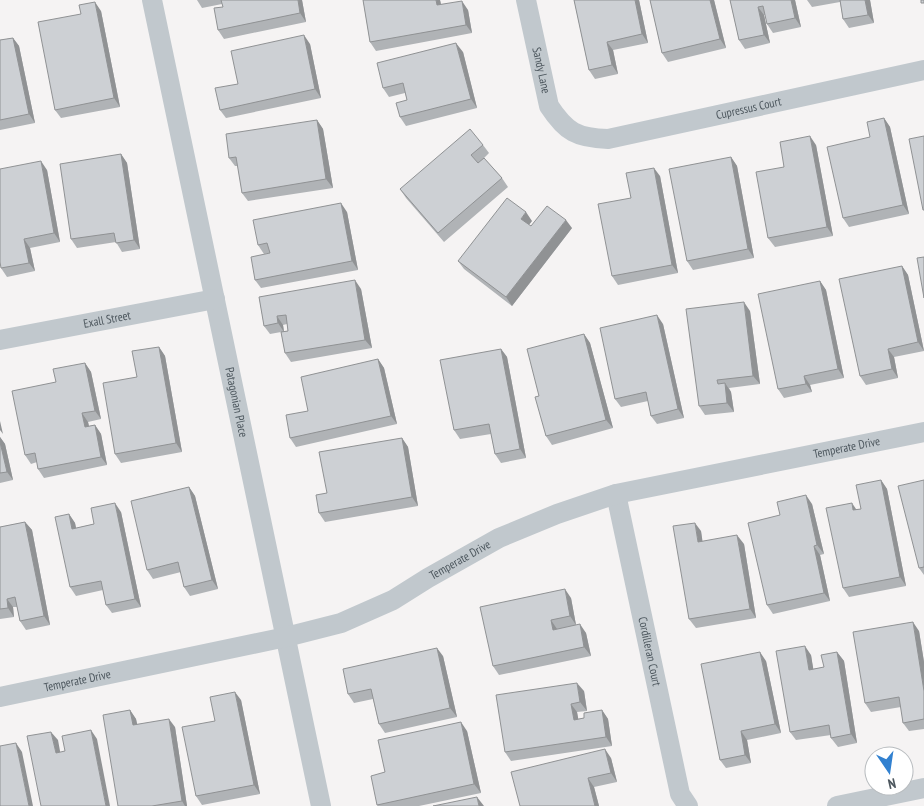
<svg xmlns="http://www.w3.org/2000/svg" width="924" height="806" font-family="'PT Sans Narrow',sans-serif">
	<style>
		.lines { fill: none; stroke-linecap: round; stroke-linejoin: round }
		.street { stroke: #c1c8cd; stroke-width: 20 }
		.wall { fill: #b0b3b6; fill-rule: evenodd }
		.shaded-wall { fill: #909294 }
		.building { fill: #cdd0d4; stroke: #909294 }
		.labels { text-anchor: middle; stroke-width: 4; stroke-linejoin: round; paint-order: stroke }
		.street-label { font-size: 12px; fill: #4d575e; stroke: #fff }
	</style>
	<rect width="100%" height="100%" fill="#f5f3f3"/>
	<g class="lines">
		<g class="street">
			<path id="s1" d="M152,0L321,806"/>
			<path id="s2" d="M526,0L549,106C566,132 577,138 608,139L924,70"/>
			<path id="s3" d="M0,340L215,299"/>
			<path id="s4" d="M616,494L680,794L688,806"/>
			<path id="s5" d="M0,697L286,637L341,623L393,600L428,578L499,538L557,514L616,494L924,432"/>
			<path d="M837,806L924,788"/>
		</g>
	</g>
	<path class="wall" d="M197,0H302L306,22L224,39L218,30L223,7L222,4L202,8Z
		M363,0H440L441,4L468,10L472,33L376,51L370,42Z
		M574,0H639L648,43L613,50L618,74L595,79L589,70Z
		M650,0H714L726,48L668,62L662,53Z
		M730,0H795L801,27L773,33L767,24L765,15H764L770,43L745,49L739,40Z
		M807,0H870L874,23L849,28L843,19L840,2L812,7Z
		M101,11L120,107L61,118L55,110Z
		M13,38L19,46L35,123L0,130V40Z
		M310,44L321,98L226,118L220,110L238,84Z
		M463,52L477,108L406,126L400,117L407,100L405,93L389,97L383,88Z
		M884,118L890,127L909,214L849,227L843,218L870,137Z
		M317,120L323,129L333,188L248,201L242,193L238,166H235L229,158Z
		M483,145L489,153L484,158L502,178L508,187L444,242L406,198L400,189Z
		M816,145L833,236L775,247L768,238L784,167Z
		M121,154L127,163L140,249L122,252L116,242L77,248L71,239Z
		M731,157L737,166L754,258L693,270L687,261Z
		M47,170L60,242L30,248L35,271L7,277L1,268Z
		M660,176L678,273L618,285L612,276L631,198Z
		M347,212L358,270L261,288L255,280L270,253L264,254L258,245Z
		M532,221L529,225L531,226L572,228L512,306L464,269L458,261Z
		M902,266L908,275L924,351L894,357L898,378L866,385L860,376Z
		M820,281L826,290L844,378L810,385L812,392L784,398L778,389Z
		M361,289L372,348L291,362L285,353L281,332L270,334L264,326L259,297ZM287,324L288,331H284L283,325Z
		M750,311L760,384L729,388L731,392L734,412L705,415L699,406Z
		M663,324L684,418L657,424L651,416L648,401L621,407L615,399Z
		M584,334L590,343L613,428L552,445L546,436L539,396Z
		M159,347L165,356L182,452L121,463L115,454L137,377Z
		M501,349L507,357L526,458L501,463L495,454L491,434L460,439L454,430Z
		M378,359L384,368L397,424L296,447L290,438L308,411Z
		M85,363L91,372L101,419L88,422L89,426L95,425L101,434L107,465L44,478L38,469L37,462L31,464L25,455L56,382Z
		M0,437L5,444L13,480L0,483Z
		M402,438L408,447L418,506L325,522L319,513L327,493Z
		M881,480L887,489L906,586L849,597L843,588L857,510L861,509Z
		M924,480V575L919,568Z
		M189,487L195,496L218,589L190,596L184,587L181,572L153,579L147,570Z
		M812,504L824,554L820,555L830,601L773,614L767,605L780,515Z
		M121,512L141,607L112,613L106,605L103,590L76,596L70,587L69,514L75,523L76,528L94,524Z
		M25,522L32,530L50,625L26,630L20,621L17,607H13L14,617L0,619V527Z
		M701,531L702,541L744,544L756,618L696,628L689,619Z
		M571,598L576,625L586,633L591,656L499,675L493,666Z
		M919,631L924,662V729L909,731L903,723L901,707L871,712L865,703Z
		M837,652L844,661L857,743L838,747L831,738V735L796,740L790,732L811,655L813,669L824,667Z
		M443,656L457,717L385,733L379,724L373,699L354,703L348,694Z
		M766,661L781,733L747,740L751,763L726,768L720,760Z
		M584,691L587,711L577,712L578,719L584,718L602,710L608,719L612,746L511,761L505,752Z
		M241,700L260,794L202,805L196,796L215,721Z
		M130,710L136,719L137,724L175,727L187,806H118Z
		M467,731L481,793L419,806H378L377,805L385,772Z
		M611,758L617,782L594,787L599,806H520Z"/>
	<path class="shaded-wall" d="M298,0H302L306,22L300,13Z
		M436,0H440L443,14L437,5Z
		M635,0H639L648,43L642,34Z
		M710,0H714L726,48L720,39Z
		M791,0H795L801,27L795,18Z
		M865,0H870L874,23L868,15Z
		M462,1L468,10L472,33L466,25Z
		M95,2L101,11L120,107L114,98Z
		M758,7L764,15L770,43L764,35Z
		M304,35L310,44L321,98L315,89Z
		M13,38L19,46L35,123L29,114Z
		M607,42L613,50L618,74L612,65Z
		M456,43L463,52L477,108L471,99Z
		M884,118L890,127L909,214L903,205Z
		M317,120L323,129L333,188L326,179Z
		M810,136L816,145L833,236L827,227Z
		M121,154L127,163L140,249L134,240Z
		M731,157L737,166L754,258L748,249Z
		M41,161L47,170L60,242L54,233Z
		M654,168L660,176L678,273L672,265Z
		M341,203L347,212L358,270L352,261Z
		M526,212L532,221L527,227L521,219Z
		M566,220L572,228L512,306L506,297Z
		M24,239L30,248L35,271L29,263Z
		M902,266L908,275L924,351L918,342Z
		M355,280L361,289L372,348L365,340Z
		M820,281L826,290L844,378L838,369Z
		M744,302L750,311L760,384L753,376Z
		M657,315L663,324L684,418L678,409Z
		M277,316L283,325L284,332L278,323Z
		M584,334L590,343L613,428L606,420Z
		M159,347L165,356L182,452L176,443Z
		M501,349L507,357L526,458L520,449Z
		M888,349L894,357L898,378L892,369Z
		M378,359L384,368L397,424L391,416Z
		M85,363L91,372L101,419L95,411Z
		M804,376L810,385L812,392L806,384Z
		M725,383L731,392L734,412L727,403Z
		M82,413L88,422L91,436L85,427Z
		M0,421L3,434L0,430Z
		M95,425L101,434L107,465L101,457Z
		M0,437L5,444L13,480L7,472L0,442Z
		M402,438L408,447L418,506L412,497Z
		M881,480L887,489L906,586L900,577Z
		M189,487L195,496L218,589L212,580Z
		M806,495L812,504L824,554L817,545Z
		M115,503L121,512L141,607L135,599Z
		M852,503L858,512L853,510Z
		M69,514L75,523L78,538L72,529Z
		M25,522L32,530L50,625L44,616Z
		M695,523L701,531L704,551L698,542Z
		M737,535L744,544L756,618L750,609Z
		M814,546L820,555L830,601L824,593Z
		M565,589L571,598L576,625L570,616Z
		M7,599L13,607L14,617L8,608Z
		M551,620L557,629L553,630Z
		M913,622L919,631L924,662V691Z
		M580,624L586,633L591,656L584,647Z
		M805,646L811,655L815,679L809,670Z
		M437,648L443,656L457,717L450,708Z
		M760,652L766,661L781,733L775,724Z
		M837,652L844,661L857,743L851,734Z
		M577,683L584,691L587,711L580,702Z
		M235,692L241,700L260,794L254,785Z
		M571,704L577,712L580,728L574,720Z
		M130,710L136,719L139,733L133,725Z
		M602,710L608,719L612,746L606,737Z
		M169,719L175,727L187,806H185L182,801Z
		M461,722L467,731L481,793L474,784Z
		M91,730L97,739L110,806H106Z
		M741,731L747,740L751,763L745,755Z
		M51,732L58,740L62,762L56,753Z
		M16,743L22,752L33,806H29Z
		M605,749L611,758L617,782L611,773Z
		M588,778L594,787L599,806H595Z
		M477,797L484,806H479Z"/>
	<path class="building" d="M221,0H298L300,13L218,30L214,8L223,7Z
		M363,0H436L437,5L462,1L466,25L370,42Z
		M574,0H635L642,34L607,42L612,65L589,70Z
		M650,0H710L720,39L662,53Z
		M730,0H791L795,18L767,24L763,6L758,7L764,35L739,40Z
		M840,0H865L868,15L843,19Z
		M921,0H924V3H921Z
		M95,2L114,98L55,110L38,22L81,14L79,5Z
		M304,35L315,89L220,110L215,88L238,84L231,51Z
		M13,38L29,114L0,120V40Z
		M456,43L471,99L400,117L396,103L407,100L403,83L383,88L377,63Z
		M884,118L903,205L843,218L827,147L870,137L867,122Z
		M317,120L326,179L242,193L236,157L229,158L226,134Z
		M470,129L483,145L471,155L478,163L484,158L502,178L438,233L400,189Z
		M810,136L827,227L768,238L756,172L784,167L780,142Z
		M924,136V210H923L909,139Z
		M121,154L134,240L116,243L114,233L71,239L60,164Z
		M731,157L748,249L687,261L669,169Z
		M41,161L54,233L24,239L29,263L1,268L0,262V169Z
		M654,168L672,265L612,276L598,204L631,198L626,173Z
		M507,198L526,212L521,219L531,226L547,206L566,220L506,297L458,261Z
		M341,203L352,261L255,280L251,257L270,253L267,243L258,245L253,220Z
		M924,257V298L917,258Z
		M902,266L918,342L888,349L892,369L860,376L839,279Z
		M355,280L365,340L285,353L281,332L288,331L286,315L277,316L278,323L264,326L259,297Z
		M820,281L838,369L804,376L806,384L778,389L758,294Z
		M744,302L753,376L717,380L718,384L725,383L727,403L699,406L686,309Z
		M657,315L678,409L651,416L646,392L615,399L600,328Z
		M584,334L606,420L546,436L535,397L539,396L527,349Z
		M159,347L176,443L115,454L103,383L137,377L132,351Z
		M501,349L520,449L495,454L489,424L454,430L440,360Z
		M378,359L391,416L290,438L286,415L308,411L301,377Z
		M85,363L95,411L82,413L85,427L95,425L101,457L38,469L35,453L25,455L12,391L56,382L53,369Z
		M402,438L412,497L319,513L316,495L327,493L319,452Z
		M0,442L7,472L0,473Z
		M881,480L900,577L843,588L826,508L852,503L853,510L861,509L856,485Z
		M924,480V567L919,568L898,486Z
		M189,487L212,580L184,587L178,562L147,570L131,501Z
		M806,495L817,545L814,546L824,593L767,605L748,523L780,515L777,502Z
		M115,503L135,599L106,605L101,581L70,587L55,517L69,514L72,529L94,524L91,508Z
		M25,522L44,616L20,621L15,597L7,599L8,608L0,609V527Z
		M695,523L698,542L737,535L750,609L689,619L673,526Z
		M565,589L570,616L551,620L553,630L580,624L584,647L493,666L480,607Z
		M913,622L924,691V719L903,723L899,697L865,703L853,632Z
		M805,646L809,670L824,667L821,655L837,652L851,734L831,738L829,725L790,732L776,651Z
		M437,648L450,708L379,724L371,689L348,694L343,669Z
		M760,652L775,724L741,731L745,755L720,760L701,664Z
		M577,683L580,702L571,704L574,720L584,718V713L602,710L606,737L505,752L496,695Z
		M235,692L254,785L196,796L182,727L215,721L210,697Z
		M130,710L133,725L169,719L182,801L152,806H118L103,715Z
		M461,722L474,784L377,805L371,776L385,772L378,740Z
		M91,730L106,806H41L27,736L51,732L56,753L65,751L62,736Z
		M16,743L29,806H0V746Z
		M605,749L611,773L588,778L595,806H520L511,772Z
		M477,797L479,806H433Z"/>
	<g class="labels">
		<g class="street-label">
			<text dy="4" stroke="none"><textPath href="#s2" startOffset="72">Sandy Lane</textPath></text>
			<text dy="4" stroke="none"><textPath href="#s2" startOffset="324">Cupressus Court</textPath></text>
			<text dy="4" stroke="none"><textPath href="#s3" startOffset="109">Exall Street</textPath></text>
			<text dy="4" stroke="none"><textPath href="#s1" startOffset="411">Patagonian Place</textPath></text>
			<text dy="4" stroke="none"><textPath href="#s5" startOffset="889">Temperate Drive</textPath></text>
			<text dy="4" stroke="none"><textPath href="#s5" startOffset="484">Temperate Drive</textPath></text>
			<text dy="4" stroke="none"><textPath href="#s4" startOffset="161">Cordilleran Court</textPath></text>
			<text dy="4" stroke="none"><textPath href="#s5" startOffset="79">Temperate Drive</textPath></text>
		</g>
	</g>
	<g transform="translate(889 771) rotate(167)"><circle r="24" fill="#ffffff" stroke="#b8bcbf"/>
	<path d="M0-4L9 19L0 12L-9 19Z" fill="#3281d0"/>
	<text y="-8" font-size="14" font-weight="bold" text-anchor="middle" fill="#4d575e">N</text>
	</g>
</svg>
